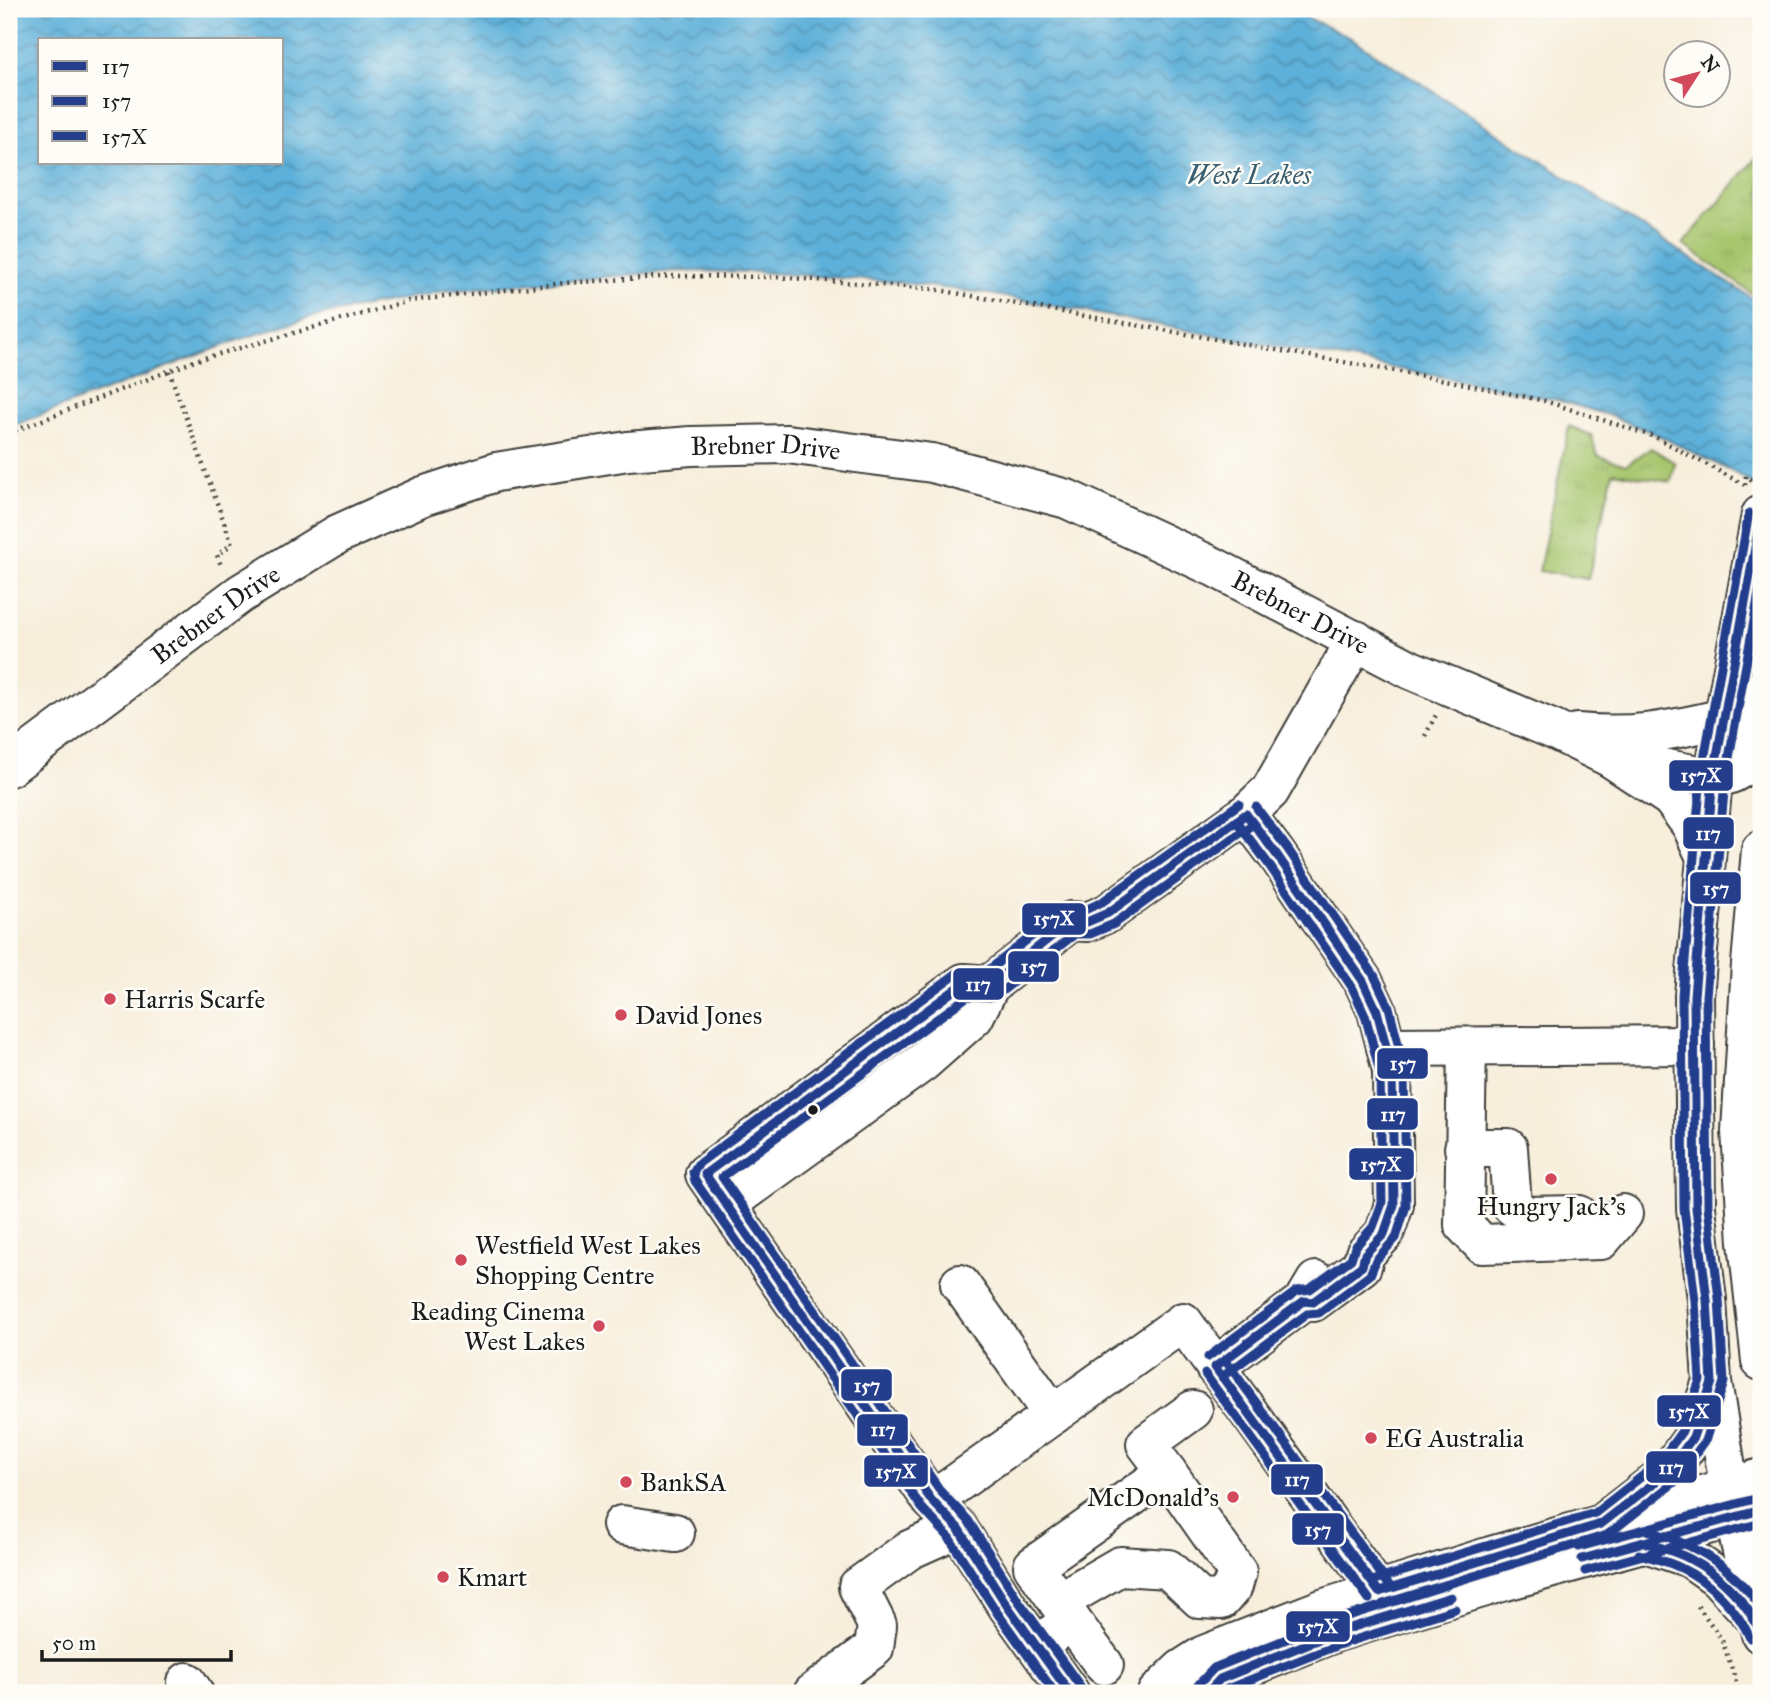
<svg xmlns="http://www.w3.org/2000/svg" width="1770" height="1702" font-family="'IM FELL Great Primer',serif">
	<style>
		.grass { fill: url(#grass-tufts); stroke: #617044; stroke-width: 2 }
		.water { fill: url(#water-waves); stroke: #3c667a; stroke-width: 2; fill-rule: evenodd }
		.lines { fill: none; stroke-linecap: round; stroke-linejoin: round }
		.minor-casing { stroke: #3d3c39; stroke-width: 42 }
		.major-casing { stroke: #3d3c39; stroke-width: 42 }
		.path { stroke: #3d3c39; stroke-width: 4.5; stroke-dasharray: 2 5; stroke-linecap: butt }
		.minor { stroke: #fff; stroke-width: 38 }
		.major { stroke: #fff; stroke-width: 38 }
		.bus-1-casing { stroke: #fdfcf7; stroke-width: 14 }
		.bus-2-casing { stroke: #fdfcf7; stroke-width: 14 }
		.bus-3-casing { stroke: #fdfcf7; stroke-width: 14 }
		.bus-1 { stroke: #243e8c; stroke-width: 9 }
		.bus-2 { stroke: #243e8c; stroke-width: 9 }
		.bus-3 { stroke: #243e8c; stroke-width: 9 }
		.poi-dot { fill: #d1495b; stroke: #fdfcf7; stroke-width: 2.5 }
		.bus-dot { fill: #1c1c1c; stroke: #fdfcf7; stroke-width: 2.5 }
		.labels { text-anchor: middle; stroke-width: 5; stroke-linejoin: round; paint-order: stroke }
		.street-label { font-size: 26px; fill: #1c1c1c; stroke: #fdfcf7 }
		.poi-label { font-size: 26px; fill: #1c1c1c; stroke: #fdfcf7; text-anchor: start }
		.water-label { font-size: 28px; font-style: italic; fill: #395f71; stroke: #fdfcf7 }
		.line-badge { stroke: #fdfcf7; stroke-width: 2.5 }
		.badge-label { font-size: 19px; text-anchor: middle; font-weight: bold; fill: #fff }
	</style>
	<defs>
		<pattern id="grass-tufts" width="24" height="20" patternUnits="userSpaceOnUse" patternTransform="scale(1.75)"><rect width="24" height="20" fill="#a6c56c"/><path d="M3 7l-1-3M5 7V3M7 7l1-3M15 17l-1-3M17 17v-4M19 17l1-3" fill="none" stroke="#8ea95d"/></pattern>
		<pattern id="water-waves" width="16" height="10" patternUnits="userSpaceOnUse" patternTransform="scale(1.75)"><rect width="16" height="10" fill="#5db0d9"/><path d="M0 5q4-4 8 0t8 0" fill="none" stroke="#4c8eaf"/></pattern>
	</defs>
	<rect width="100%" height="100%" fill="#fdfcf7"/>
	<filter id="ink" filterUnits="userSpaceOnUse"><feTurbulence type="fractalNoise" baseFrequency=".0143" numOctaves="2"/><feDisplacementMap in="SourceGraphic" scale="14" xChannelSelector="R" yChannelSelector="G"/><feConvolveMatrix kernelMatrix="1 2 1 2 8 2 1 2 1" color-interpolation-filters="sRGB"/></filter>
	<filter id="wash" filterUnits="userSpaceOnUse"><feTurbulence type="fractalNoise" baseFrequency=".00686" numOctaves="4" result="noise"/><feDisplacementMap in="SourceGraphic" scale="28" xChannelSelector="R" yChannelSelector="G"/><feGaussianBlur stdDeviation="1.57" result="paint"/><feColorMatrix in="noise" values="0 0 0 0 0 0 0 0 0 0 0 0 0 0 0 0 0 1.4 0 .05"/><feComposite in="paint" operator="in"/></filter>
	<g filter="url(#wash)">
		<rect width="100%" height="100%" fill="#f7eedb"/>
		<path class="grass" d="M1761,152V300L1683,244Z
			M1569,426L1591,435L1598,456L1626,465L1651,448L1675,463L1671,482L1613,472L1588,579L1539,571Z"/>
		<path class="water" d="M9,9H1289L1351,38L1761,304V491L1741,476L1656,434L1608,415L1557,400L1459,380L984,293L897,282L756,272L675,271L444,291L311,317L238,340L9,427ZM40,40H282V163H40Z"/>
	</g>
	<g filter="url(#ink)">
		<g class="lines">
			<g class="minor-casing">
				<g id="minor">
					<path d="M1577,733C1631,738 1671,731 1724,718"/>
					<path id="s1" d="M9,767L240,594L338,534L423,496L496,472L628,451L691,446L787,444L932,463L1067,499L1214,567L1411,670L1554,730L1611,758L1713,778"/>
					<path d="M1246,814L1277,855L1363,981L1377,1011L1392,1070L1394,1205L1384,1234L1365,1254L1362,1266L1313,1302L1304,1301"/>
					<path d="M990,985L964,983L705,1174L932,1501L958,1528L1008,1607L1070,1693"/>
					<path d="M1386,1047L1695,1045"/>
					<path d="M1467,1047L1464,1225L1482,1244L1601,1240L1623,1214"/>
					<path d="M1464,1148H1508L1512,1206L1527,1216L1579,1215"/>
					<path d="M727,1204L923,1062L974,1017L990,985L1071,921L1087,922L1108,913L1246,814L1270,791L1356,640"/>
					<path d="M960,1284L1053,1415"/>
					<path d="M1215,1367L1304,1301L1316,1281"/>
					<path d="M932,1501L1183,1322L1379,1592"/>
					<path d="M622,1525L675,1533"/>
					<path d="M1058,1602L1120,1566L1168,1569L1200,1599L1221,1600L1233,1586L1237,1572L1167,1472"/>
					<path d="M1071,1620L1104,1665"/>
					<path d="M1048,1638L1071,1620L1033,1566L1167,1472L1146,1444L1193,1410"/>
					<path d="M187,1682L194,1693"/>
					<path d="M813,1693L874,1648L877,1625L858,1587L909,1550L958,1528"/>
					<path d="M1157,1693L1182,1669L1204,1655L1322,1609L1491,1556L1761,1478"/>
					<path d="M1207,1693L1220,1679L1334,1633L1502,1582L1761,1510"/>
				</g>
			</g>
			<g class="major-casing">
				<path id="major" d="M1761,515L1713,778L1694,996L1696,1208L1707,1300L1712,1382L1734,1516L1761,1634
					M1611,758L1671,798L1691,825L1705,855
					M1713,778C1722,776 1734,775 1740,768C1755,753 1755,711 1761,691
					M1761,850L1751,964L1741,1131L1748,1242L1761,1361
					M1601,1524L1668,1472L1693,1437L1710,1387
					M1643,1542L1690,1558L1717,1577L1757,1620"/>
			</g>
			<path class="path" d="M1761,282V288
				M169,371L232,544L217,555L222,568
				M9,433L197,360L409,301L565,283L674,276L777,277L933,289L1451,381L1545,401L1655,437L1745,485
				M1745,485L1746,476L1758,484
				M1425,736L1436,715
				M1698,1606L1722,1640L1740,1693"/>
			<use href="#minor" class="minor"/>
			<use href="#major" class="major"/>
			<g class="bus-1-casing">
				<path id="bus-1" d="M1215,1367L1304,1301L1313,1302L1362,1266L1365,1254L1384,1234L1394,1205L1392,1070L1377,1011L1363,981L1277,855L1246,814
					M1215,1367L1379,1592
					M1643,1542C1659,1547 1675,1551 1690,1559C1719,1574 1749,1603 1761,1634
					M1582,1559L1761,1510
					M1379,1592L1601,1524L1668,1472L1693,1437L1712,1382L1707,1300L1696,1208L1694,996L1713,778L1761,515
					M1070,1693L1008,1607L958,1528L932,1501L705,1174L964,983L990,985L1071,921L1087,922L1108,913L1246,814
					M1207,1693L1220,1679L1334,1633L1451,1597"/>
			</g>
			<g class="bus-2-casing">
				<path id="bus-2" d="M1205,1374L1369,1599
					M1222,1377L1307,1314L1319,1313L1370,1275L1376,1260L1396,1238L1406,1206L1404,1068L1389,1007L1374,975L1287,848L1256,807
					M1639,1554C1653,1558 1668,1561 1681,1568C1709,1581 1738,1610 1750,1638
					M1585,1571L1761,1523
					M1383,1604L1607,1535L1676,1481L1705,1441L1724,1382L1719,1299L1708,1207L1706,996L1725,780L1761,582
					M1080,1686L1018,1600L968,1520L942,1493L722,1177L968,996L990,997L997,995L1075,934H1090L1114,924L1253,824
					M1223,1693L1227,1689L1338,1645L1455,1609"/>
			</g>
			<g class="bus-3-casing">
				<path id="bus-3" d="M1208,1357L1297,1291L1310,1289L1351,1259L1355,1247L1373,1227L1382,1203L1380,1072L1365,1015L1352,987L1267,862L1236,821
					M1225,1360L1389,1585
					M1647,1530C1698,1546 1728,1563 1761,1607
					M1579,1547L1758,1498
					M1375,1580L1595,1513L1659,1463L1682,1431L1700,1380L1695,1301L1684,1208L1682,995L1701,776L1749,513
					M1198,1685L1214,1668L1329,1622L1447,1585
					M1055,1693L998,1614L948,1536L922,1508L695,1181L693,1172L698,1164L957,973L964,971L986,972L1064,911L1085,910L1102,902L1239,804"/>
			</g>
			<use href="#bus-1" class="bus-1"/>
			<use href="#bus-2" class="bus-2"/>
			<use href="#bus-3" class="bus-3"/>
		</g>
	</g>
	<g class="poi-dot">
		<circle cx="110" cy="999" r="7"/>
		<circle cx="621" cy="1015" r="7"/>
		<circle cx="1551" cy="1179" r="7"/>
		<circle cx="461" cy="1260" r="7"/>
		<circle cx="599" cy="1326" r="7"/>
		<circle cx="1371" cy="1438" r="7"/>
		<circle cx="626" cy="1482" r="7"/>
		<circle cx="1233" cy="1497" r="7"/>
		<circle cx="443" cy="1577" r="7"/>
	</g>
	<circle class="bus-dot" cx="813" cy="1110" r="6"/>
	<g class="labels">
		<g class="street-label">
			<text dy="9" stroke="none"><textPath href="#s1" startOffset="845">Brebner Drive</textPath></text>
			<text dy="9" stroke="none"><textPath href="#s1" startOffset="1412">Brebner Drive</textPath></text>
			<text dy="9" stroke="none"><textPath href="#s1" startOffset="257">Brebner Drive</textPath></text>
		</g>
		<g class="poi-label">
			<text x="124" y="1008">Harris Scarfe</text>
			<text x="635" y="1024">David Jones</text>
			<text x="1551" y="1215" text-anchor="middle">Hungry Jack's</text>
			<text x="475" y="1254">Westfield West Lakes<tspan x="475" dy="30">Shopping Centre</tspan></text>
			<text x="585" y="1320" text-anchor="end">Reading Cinema<tspan x="585" dy="30">West Lakes</tspan></text>
			<text x="1385" y="1447">EG Australia</text>
			<text x="640" y="1491">BankSA</text>
			<text x="1219" y="1506" text-anchor="end">McDonald's</text>
			<text x="457" y="1586">Kmart</text>
		</g>
		<g class="water-label">
			<text x="1249" y="184">West Lakes</text>
		</g>
	</g>
	<g class="line-badge">
		<rect x="1668" y="759" width="66" height="33" rx="7" fill="#243e8c"/>
		<rect x="1682" y="816" width="53" height="34" rx="7" fill="#243e8c"/>
		<rect x="1689" y="871" width="53" height="34" rx="7" fill="#243e8c"/>
		<rect x="1021" y="902" width="66" height="34" rx="7" fill="#243e8c"/>
		<rect x="1007" y="950" width="53" height="33" rx="7" fill="#243e8c"/>
		<rect x="952" y="967" width="53" height="34" rx="7" fill="#243e8c"/>
		<rect x="1376" y="1047" width="53" height="33" rx="7" fill="#243e8c"/>
		<rect x="1366" y="1097" width="53" height="34" rx="7" fill="#243e8c"/>
		<rect x="1348" y="1147" width="67" height="34" rx="7" fill="#243e8c"/>
		<rect x="840" y="1368" width="53" height="34" rx="7" fill="#243e8c"/>
		<rect x="1656" y="1394" width="66" height="34" rx="7" fill="#243e8c"/>
		<rect x="856" y="1413" width="53" height="34" rx="7" fill="#243e8c"/>
		<rect x="1645" y="1450" width="53" height="34" rx="7" fill="#243e8c"/>
		<rect x="863" y="1454" width="66" height="34" rx="7" fill="#243e8c"/>
		<rect x="1270" y="1463" width="54" height="33" rx="7" fill="#243e8c"/>
		<rect x="1291" y="1512" width="54" height="34" rx="7" fill="#243e8c"/>
		<rect x="1285" y="1610" width="66" height="33" rx="7" fill="#243e8c"/>
	</g>
	<g class="badge-label">
		<text x="1701" y="782">157X</text>
		<text x="1708" y="840">117</text>
		<text x="1716" y="895">157</text>
		<text x="1054" y="925">157X</text>
		<text x="1034" y="973">157</text>
		<text x="978" y="991">117</text>
		<text x="1403" y="1070">157</text>
		<text x="1393" y="1121">117</text>
		<text x="1381" y="1171">157X</text>
		<text x="867" y="1392">157</text>
		<text x="1689" y="1418">157X</text>
		<text x="883" y="1436">117</text>
		<text x="1671" y="1474">117</text>
		<text x="896" y="1478">157X</text>
		<text x="1297" y="1486">117</text>
		<text x="1318" y="1536">157</text>
		<text x="1318" y="1633">157X</text>
	</g>
	<rect width="1770" height="1702" fill="none" stroke="#fdfcf7" stroke-width="35"/>
	<rect x="38" y="38" width="245" height="126" fill="#fdfcf7" stroke="#a3a29f" stroke-width="2"/>
	<rect x="52" y="61" width="35" height="10" fill="#243e8c" stroke="#a3a29f" stroke-width="2"/>
	<text x="102" y="74" font-size="21" fill="#1c1c1c">117</text>
	<rect x="52" y="96" width="35" height="10" fill="#243e8c" stroke="#a3a29f" stroke-width="2"/>
	<text x="102" y="108" font-size="21" fill="#1c1c1c">157</text>
	<rect x="52" y="131" width="35" height="10" fill="#243e8c" stroke="#a3a29f" stroke-width="2"/>
	<text x="102" y="144" font-size="21" fill="#1c1c1c">157X</text>
	<g transform="translate(1697 74) rotate(54)"><circle r="33" fill="#fdfcf7" stroke="#a3a29f" stroke-width="2"/>
	<path d="M0-5L12 26L0 18L-12 26Z" fill="#d1495b"/>
	<text y="-10" font-size="19" font-weight="bold" text-anchor="middle" fill="#1c1c1c">N</text>
	</g>
	<path d="M42 1650v10h189v-10" fill="none" stroke="#1c1c1c" stroke-width="3.5"/>
	<text x="52" y="1650" font-size="21" fill="#1c1c1c" stroke="#fdfcf7" stroke-width="5" paint-order="stroke">50 m</text>
</svg>
